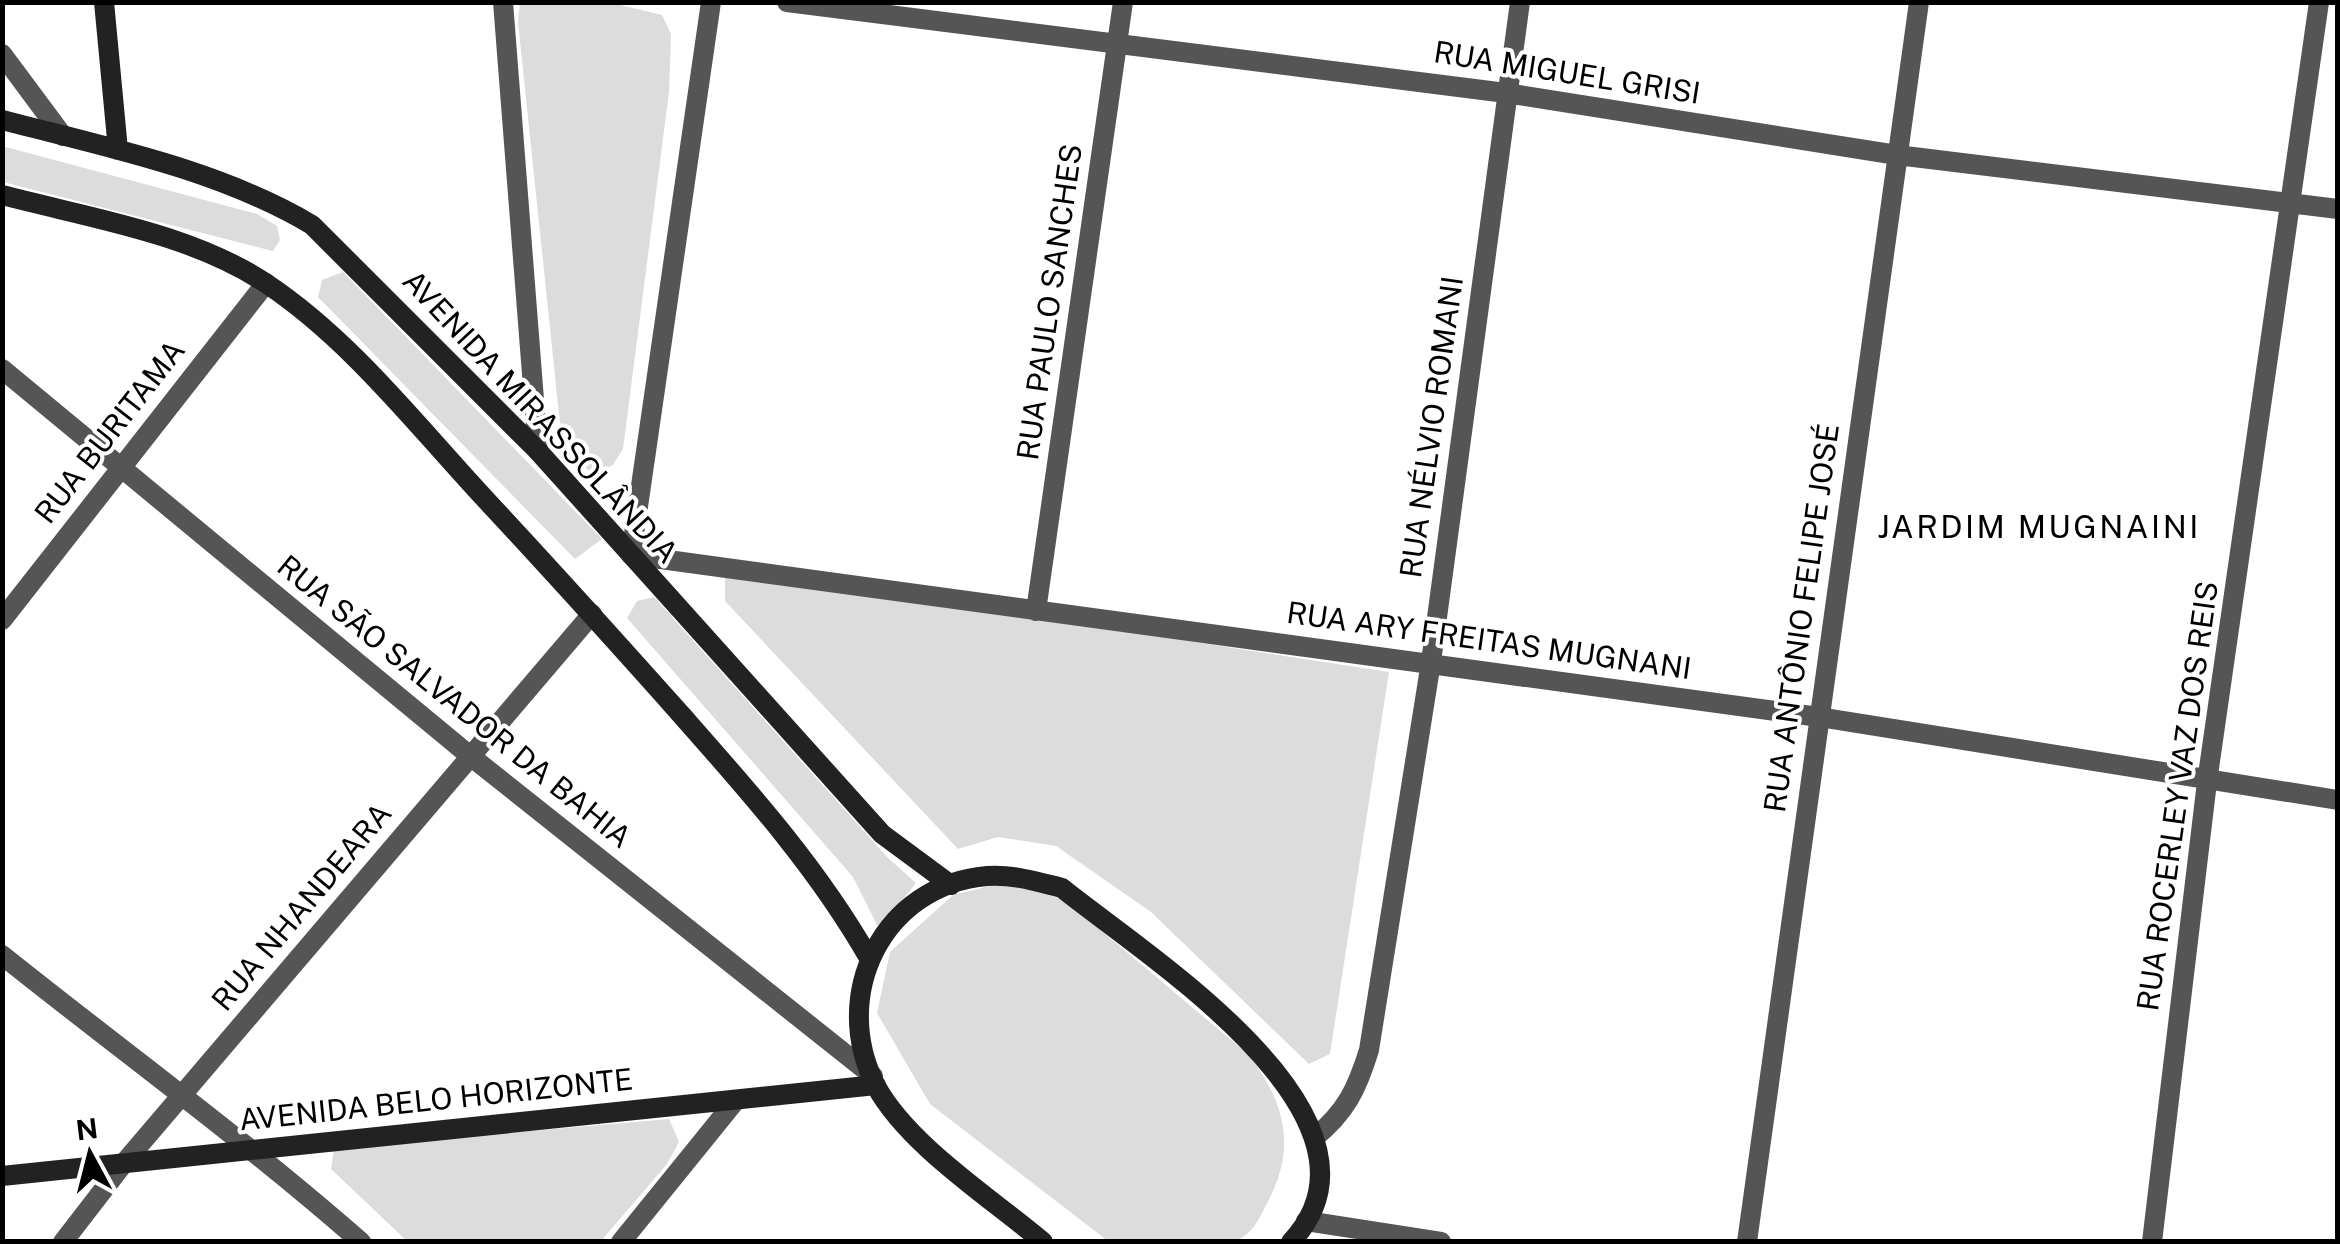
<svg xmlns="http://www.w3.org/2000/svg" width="2340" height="1244" font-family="'Public Sans',sans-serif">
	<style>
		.green { fill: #dcdcdc }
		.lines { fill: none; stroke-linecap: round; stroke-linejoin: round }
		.street { stroke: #555; stroke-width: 20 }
		.secondary { stroke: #222; stroke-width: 20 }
		.labels { text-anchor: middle; stroke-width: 8; stroke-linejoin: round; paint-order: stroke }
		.street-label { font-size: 30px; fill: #000; stroke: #fff }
		.neighbourhood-label { font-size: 32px; letter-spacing: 2.5px; fill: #000; stroke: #fff }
	</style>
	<rect width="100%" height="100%" fill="#fff"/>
	<path class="green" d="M520,2L612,3L662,15L671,34L669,92L623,449L612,466L591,472L571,457L560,424L518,22Z
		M2,146L257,214L277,226L280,240L273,251L3,182Z
		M343,272L602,539L575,559L318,297L322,280Z
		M725,574L780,578L1389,672L1330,1054L1309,1064L1151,912L1056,846L998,837L958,849L725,601Z
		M654,597L887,857L916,883L879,929L853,877L627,618L637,601Z
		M1010,881L1066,901L1249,1055C1287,1106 1297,1150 1265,1207C1257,1223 1252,1233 1236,1241H1108L930,1104L877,1013L890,952L953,895Z
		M669,1119L679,1142L667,1164L601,1241H407L331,1169L334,1148Z"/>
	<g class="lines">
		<path class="street" d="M503,2L538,451
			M711,2L631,555L1819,717L2338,800
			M787,2L1506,93L1897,155L2338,209
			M2,54L63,136
			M2,369L469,755L873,1076
			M1036,611L1123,2
			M2,620L266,283
			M2,955C122,1051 246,1141 361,1242
			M1314,1138C1346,1112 1357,1089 1369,1050L1431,662L1520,2
			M1306,1221L1441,1242
			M63,1242L124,1163L592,614
			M621,1242L736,1100
			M1747,1242L1919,2
			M2152,1242L2207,782L2319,2"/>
		<path class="secondary" d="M104,2L118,150
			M2,120C106,147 220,170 312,225L538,451L882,834L951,885
			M2,195C89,218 191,233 267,284C351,340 418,427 487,501C554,573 620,646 685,719C753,796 818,869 869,958
			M2,1176L876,1085
			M1043,1242C991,1198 908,1145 876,1086C829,995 883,885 987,876C1013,874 1038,882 1062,888C1142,953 1407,1118 1291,1242"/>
	</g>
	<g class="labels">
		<g class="street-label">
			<text transform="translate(1567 73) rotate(9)" y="10">RUA MIGUEL GRISI</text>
			<text transform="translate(1050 302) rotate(-82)" y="10">RUA PAULO SANCHES</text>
			<text transform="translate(540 417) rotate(47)" y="10">AVENIDA MIRASSOLÂNDIA</text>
			<text transform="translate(1432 427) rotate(-82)" y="10">RUA NÉLVIO ROMANI</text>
			<text transform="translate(110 432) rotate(-52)" y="10">RUA BURITAMA</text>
			<text transform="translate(1802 618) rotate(-82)" y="10">RUA ANTÔNIO FELIPE JOSÉ</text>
			<text transform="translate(1489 641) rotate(8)" y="10">RUA ARY FREITAS MUGNANI</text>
			<text transform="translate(454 702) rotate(39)" y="10">RUA SÃO SALVADOR DA BAHIA</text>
			<text transform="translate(2178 796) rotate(-82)" y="10">RUA ROCERLEY VAZ DOS REIS</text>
			<text transform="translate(302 907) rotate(-50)" y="10">RUA NHANDEARA</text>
			<text transform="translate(436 1100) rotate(-6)" y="10">AVENIDA BELO HORIZONTE</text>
		</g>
		<g class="neighbourhood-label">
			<text x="2039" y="538">JARDIM MUGNAINI</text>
		</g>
	</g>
	<rect width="2340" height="1244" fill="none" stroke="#000000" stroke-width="10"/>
	<g transform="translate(90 1154) rotate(353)" stroke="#ffffff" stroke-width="8" paint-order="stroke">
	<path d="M0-8L18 38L0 25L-18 38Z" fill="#000000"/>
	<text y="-15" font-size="28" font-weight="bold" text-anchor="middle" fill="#000000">N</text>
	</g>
</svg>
